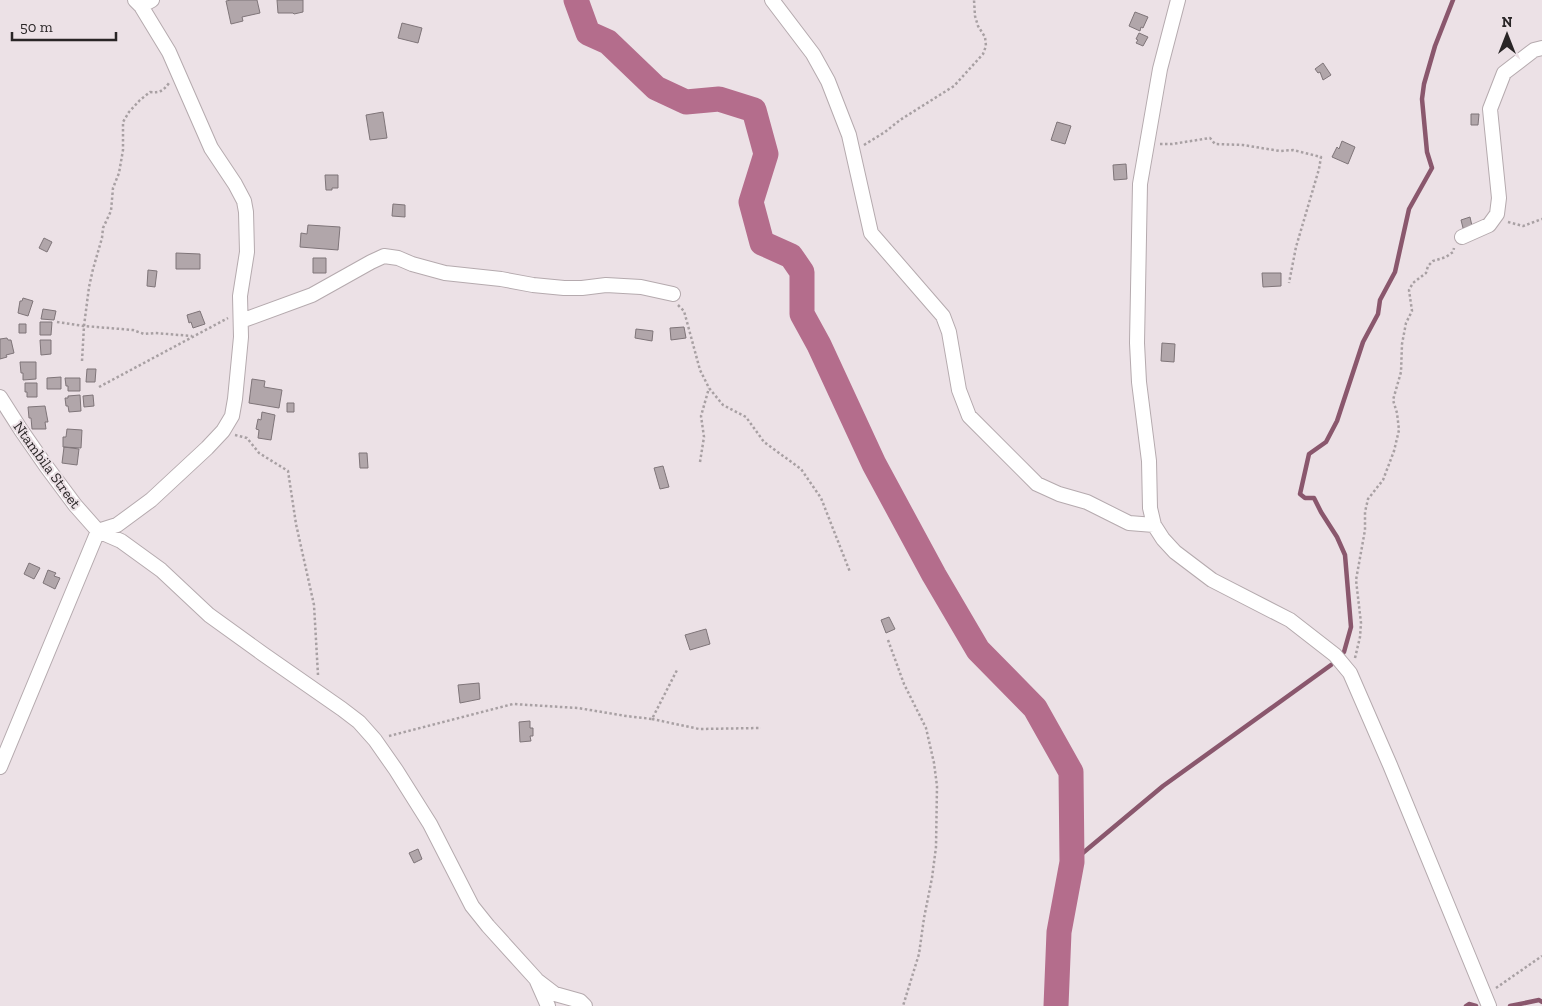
<svg xmlns="http://www.w3.org/2000/svg" width="1542" height="1006" font-family="'Zilla Slab',serif">
	<style>
		.lines { fill: none; stroke-linecap: round; stroke-linejoin: round }
		.stream { stroke: #8a576d; stroke-width: 4.5 }
		.river { stroke: #b46d8c; stroke-width: 25 }
		.building { fill: #b1a6aa; stroke: #7f7579 }
		.minor-casing { stroke: #b5aaae; stroke-width: 16 }
		.path { stroke: #a8a0a3; stroke-width: 2.5; stroke-dasharray: 2.5 2.5; stroke-linecap: butt }
		.minor { stroke: #fff; stroke-width: 14 }
		.labels { text-anchor: middle; stroke-width: 4; stroke-linejoin: round; paint-order: stroke }
		.street-label { font-size: 15px; fill: #292526; stroke: #ece1e6 }
	</style>
	<rect width="100%" height="100%" fill="#ece1e6"/>
	<g class="lines">
		<path class="stream" d="M1344,652L1351,627L1345,555L1337,537L1321,512L1314,498H1305L1300,494L1309,454L1326,442L1337,421L1363,342L1378,314L1380,300L1395,272L1409,209L1432,168L1427,152L1422,99L1424,84L1435,46L1453,0
			M1072,862L1163,786L1331,665
			M1466,1006L1469,1004L1476,1006
			M1510,1006L1539,1000L1542,1002"/>
		<path class="river" d="M576,0L588,33L608,42L656,88L686,102L719,99L754,110L766,154L751,202L762,243L791,256L802,272V314L819,345L874,464L934,575L978,650L1035,708L1071,772L1072,862L1059,932L1056,1006"/>
	</g>
	<path class="building" d="M231,0H257L260,13L242,17L243,21L231,24L226,1Z
		M277,0H303V12L294,14L293,13H278Z
		M1135,12L1148,17L1143,28L1141,27L1140,31L1129,26Z
		M402,23L422,28L418,43L398,38Z
		M1139,33L1148,37L1143,46L1136,43L1138,40L1136,39Z
		M1323,63L1331,75L1323,80L1320,72L1318,73L1315,69Z
		M383,112L387,138L370,140L366,115Z
		M1471,114H1479L1478,125H1471Z
		M1057,122L1071,126L1065,144L1051,140Z
		M1342,141L1355,147L1348,164L1332,157L1337,147L1339,149Z
		M1126,164L1127,179L1114,180L1113,165Z
		M325,175H338V188H332V190H326Z
		M393,204L405,205V217L392,216Z
		M1470,217L1472,226L1463,228L1461,220Z
		M308,225L340,227L338,250L300,247L301,233L307,234Z
		M44,238L52,242L47,252L39,248Z
		M176,253L200,254V269H176Z
		M313,258H326V273H313Z
		M148,270L157,271L155,287L147,286Z
		M1262,273H1281V286L1263,287Z
		M23,298L33,301L28,316L18,313L20,301H22Z
		M43,309L56,311L54,320L41,319Z
		M200,311L205,324L193,328L191,322L189,323L187,315Z
		M40,322H52L51,335H40Z
		M19,324H26V333H19Z
		M684,327L686,338L671,340L670,328Z
		M636,329L653,331L652,341L635,338Z
		M7,338L8,340H11L14,353L6,355L7,357L0,359V339Z
		M40,340H51V354L41,355Z
		M1162,343L1175,344L1174,362L1161,361Z
		M20,362H36V379L23,380V373H21Z
		M87,369H96L95,382H86Z
		M61,377V389H47V378Z
		M65,378H80V391H68V386H66Z
		M252,379L265,381L264,387L282,390L279,408L249,403Z
		M25,383H37V397H27V392H25Z
		M80,395L81,411L69,412L68,406H66L65,398H68V396Z
		M93,395L94,406L84,407L83,396Z
		M287,403H294V412H287Z
		M45,406L48,422H45L46,429H32L31,418H29L28,407Z
		M262,412L275,415L271,440L258,438L259,430L256,429L258,419L261,420Z
		M67,429L82,430L81,448L63,447V437H66Z
		M64,447L79,449L77,465L62,463Z
		M359,453H367L368,468H360Z
		M663,466L669,487L660,489L654,468Z
		M29,563L40,568L34,579L24,574Z
		M48,570L56,573L54,576L60,578L55,589L43,583Z
		M889,617L895,629L886,633L881,620Z
		M706,629L710,644L690,650L685,635Z
		M479,683L480,699L460,703L458,685Z
		M530,721V728H533V736H530L531,741L520,742L519,722Z
		M418,849L422,859L414,863L409,853Z"/>
	<g class="lines">
		<g class="minor-casing">
			<path id="minor" d="M772,0L813,54L828,81L849,135L871,233L943,316L949,332L959,390L969,416L1037,484L1059,494L1087,502L1129,523L1154,525
				M1178,0L1160,69L1140,184L1137,343L1139,382L1149,461L1150,508L1154,525L1163,539L1175,552L1212,580L1290,620L1335,655L1350,673L1390,765L1489,1006
				M141,6L152,0
				M1462,237L1489,225L1497,214L1499,198L1490,109L1504,73L1534,50L1542,48
				M241,321L312,295L371,262L384,256L398,258L412,264L445,273L501,279L533,285L564,288H582L606,285L641,287L673,294
				M0,397L21,430L46,466L75,505L98,531L121,541L161,570L209,615L263,654L342,709L359,722L375,740L396,770L430,824L472,906L488,926L536,979L548,1006
				M0,767L98,531L117,525L151,500L207,448L223,431L232,416L235,399L241,337L240,296L247,252L246,212L244,201L235,184L211,148L169,52L141,6L135,0
				M538,981L555,994L580,1001L585,1006"/>
		</g>
		<path class="path" d="M1160,144H1172L1210,138L1215,144L1243,145L1280,151L1293,150L1321,157L1319,169L1296,247L1289,283
			M864,145L885,132L900,120L954,86L983,54L986,46L985,37L978,26L975,16L974,0
			M1508,222L1523,226L1542,219
			M678,305L684,311L700,370L709,388L723,405L746,417L764,442L801,469L821,498L850,572
			M57,322L84,326L133,330L144,334L155,333L192,336
			M82,361L84,326L89,287L93,269L102,238L103,228L111,211L113,188L119,173L123,150V122L129,112L140,100L150,92C160,93 163,91 169,83
			M99,387L228,318
			M235,435L247,438L259,453L288,471L296,524L314,605L318,675
			M700,462L704,437L701,416L709,388
			M888,640L904,684L926,728L934,763L937,786L936,847L932,878L924,918L919,954L903,1006
			M1355,658L1360,637L1361,623L1356,580L1365,530V512L1368,499L1383,480L1394,451L1399,430L1397,413L1393,400L1401,372L1402,344L1406,323L1412,311L1409,290L1413,283L1426,273L1428,266L1433,261L1446,257L1453,252L1454,248
			M652,719L699,729L761,728
			M389,736L513,704L578,708L626,716L652,719L677,670
			M1496,988L1542,956"/>
		<use href="#minor" class="minor"/>
	</g>
	<g class="labels">
		<g class="street-label">
			<text transform="translate(47 465) rotate(54)" y="5">Ntambila Street</text>
		</g>
	</g>
	<g transform="translate(1507 35)" stroke="#ece1e6" stroke-width="4" paint-order="stroke">
	<path d="M0-4L9 19L0 12L-9 19Z" fill="#292526"/>
	<text y="-8" font-size="14" font-weight="bold" text-anchor="middle" fill="#292526">N</text>
	</g>
	<path d="M12 32v8h104v-8" fill="none" stroke="#292526" stroke-width="2.5"/>
	<text x="20" y="32" font-size="15" fill="#292526" stroke="#ece1e6" stroke-width="4" paint-order="stroke">50 m</text>
</svg>
